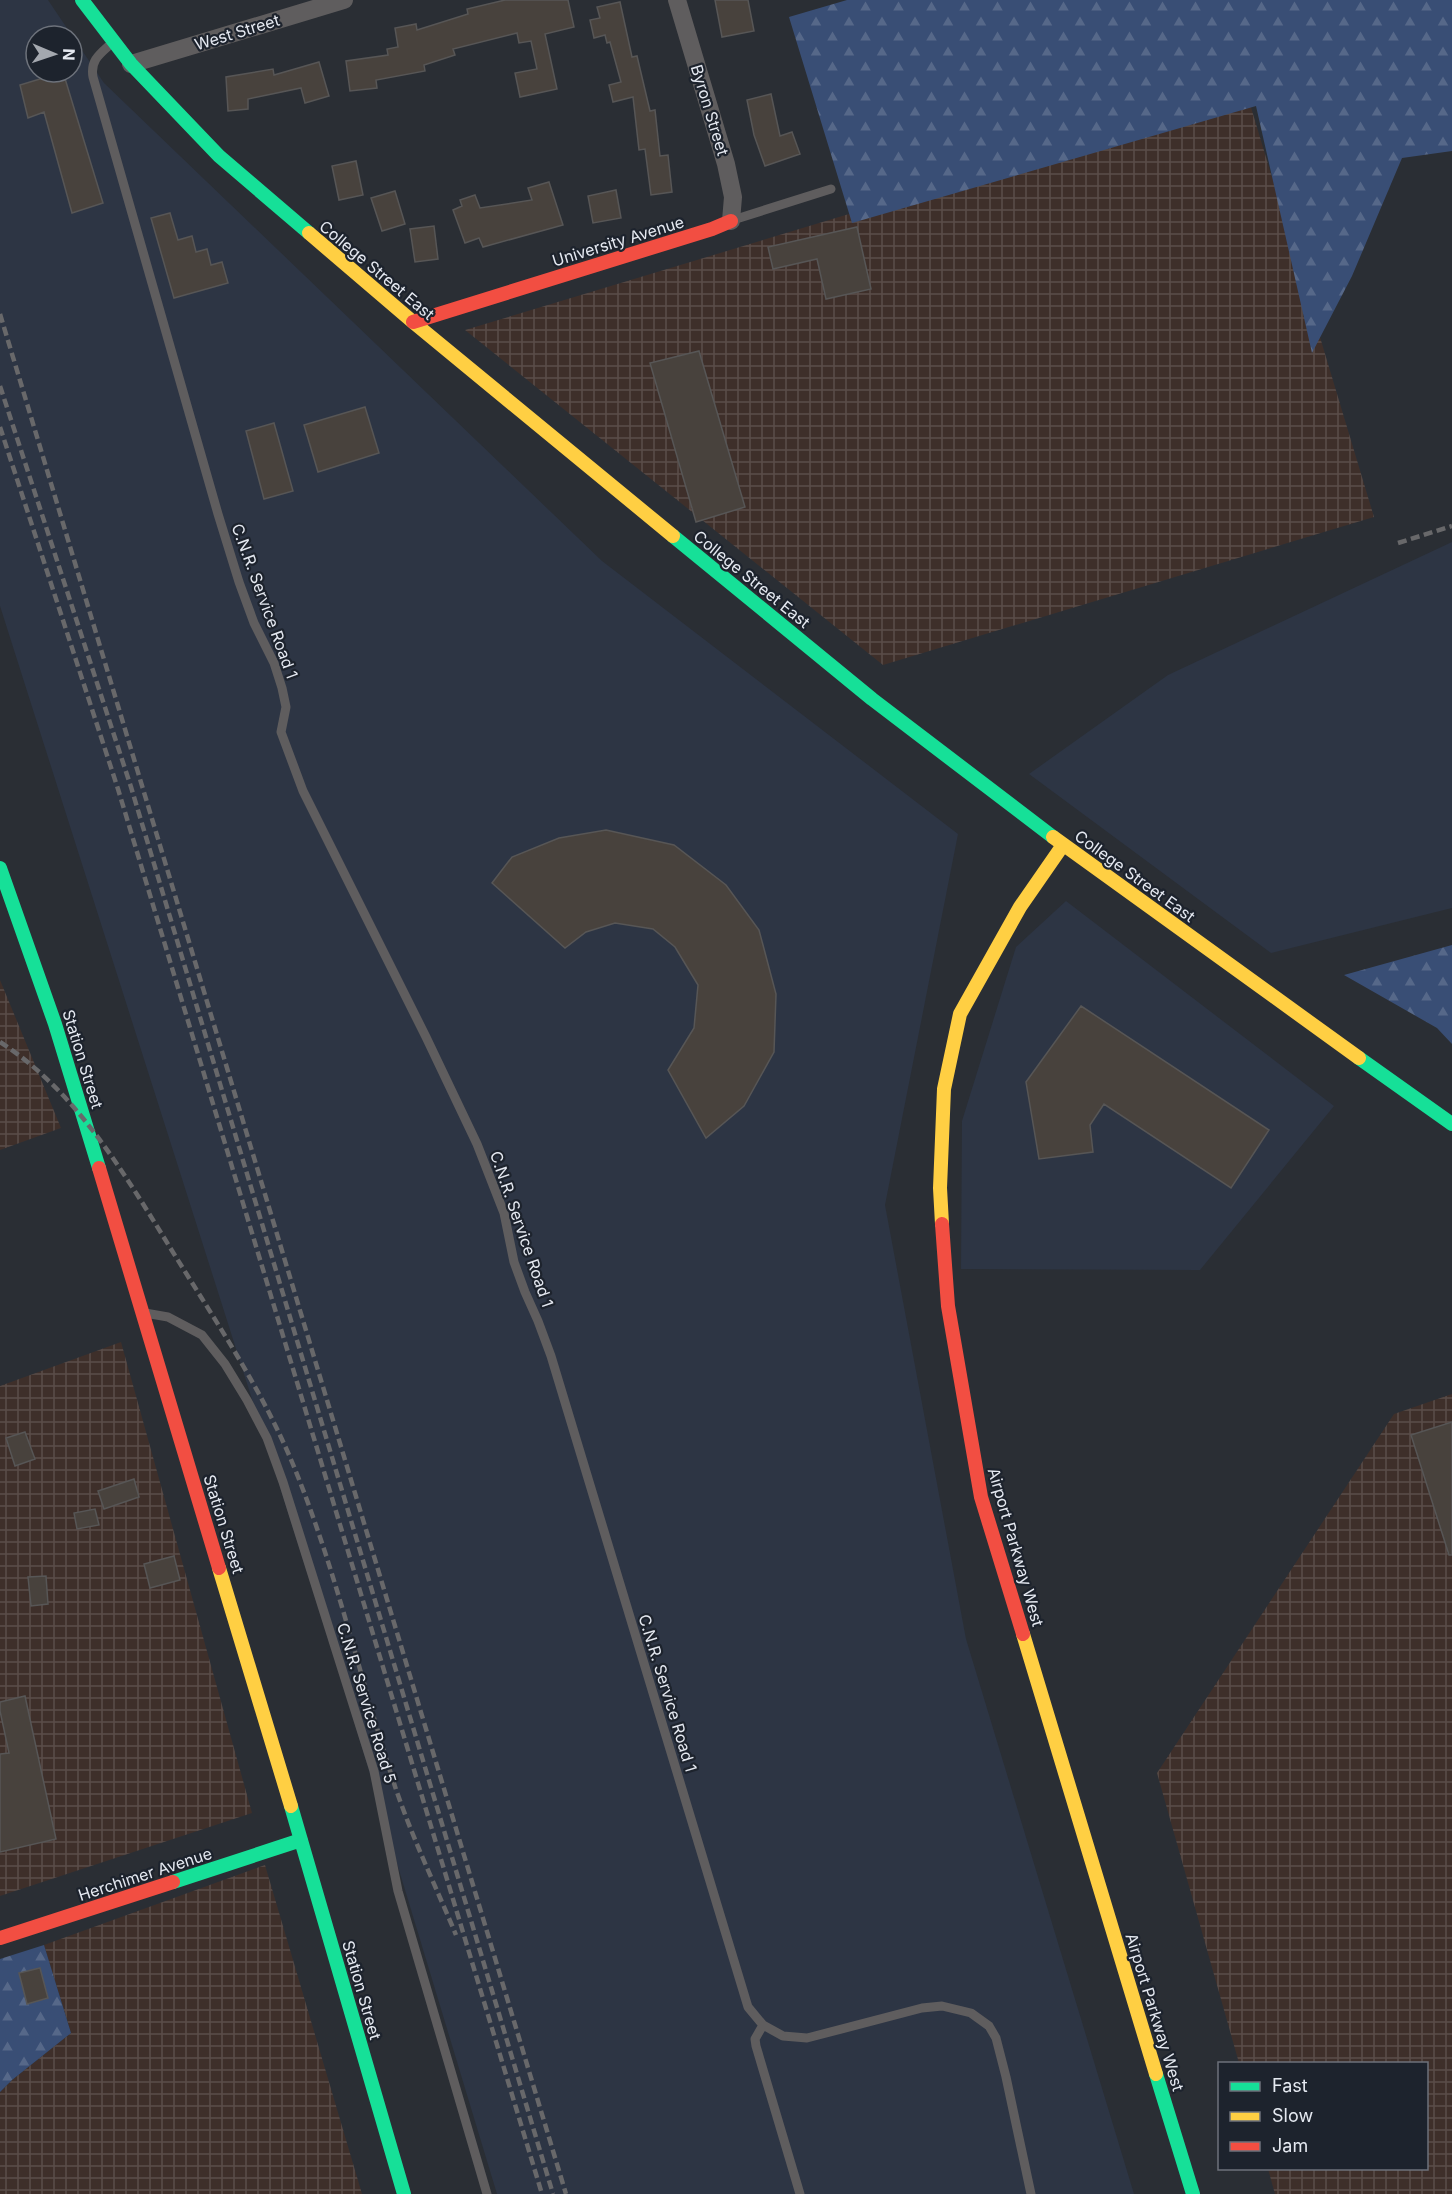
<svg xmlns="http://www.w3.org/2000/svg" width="1452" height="2194" font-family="Inter,sans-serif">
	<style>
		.built { fill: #2d3544; fill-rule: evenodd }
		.industrial { fill: url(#industrial-grid) }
		.forest { fill: url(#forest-firs) }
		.building { fill: #48423d; stroke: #575656; stroke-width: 1.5 }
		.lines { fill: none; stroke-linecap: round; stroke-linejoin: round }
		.lane { stroke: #5f5d5e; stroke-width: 9 }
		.street { stroke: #5f5d5e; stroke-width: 18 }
		.fast { stroke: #16e098; stroke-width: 14 }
		.slow { stroke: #ffcf43; stroke-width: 14 }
		.jam { stroke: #f24e42; stroke-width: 14 }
		.rail { stroke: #68686a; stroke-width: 4.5; stroke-dasharray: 9 4.5; stroke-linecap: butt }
		.labels { text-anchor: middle; stroke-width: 4.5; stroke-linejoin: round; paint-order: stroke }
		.street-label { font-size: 16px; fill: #e5e9f1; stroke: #1d232d }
	</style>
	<defs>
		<pattern id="industrial-grid" width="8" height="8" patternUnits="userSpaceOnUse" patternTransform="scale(1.5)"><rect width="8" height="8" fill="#3e2f2a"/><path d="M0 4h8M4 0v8" fill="none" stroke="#5a4d49"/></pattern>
		<pattern id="forest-firs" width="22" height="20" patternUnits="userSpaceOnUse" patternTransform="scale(1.5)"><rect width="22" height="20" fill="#394e75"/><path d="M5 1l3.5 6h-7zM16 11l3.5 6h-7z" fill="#566889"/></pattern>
	</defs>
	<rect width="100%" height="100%" fill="#2a2e34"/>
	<path class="built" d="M0,0H48L104,83L602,561L958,834L885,1205L966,1639L1134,2194H497L347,1698L0,606ZM36,36H72V72H36Z
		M1452,542V908L1271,953L1029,774L1168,675Z
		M1066,901L1334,1106L1200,1270L961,1269L962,1121L1016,947Z"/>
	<path class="industrial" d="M1247,94L1374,517L883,665L465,330Z
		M0,980L61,1128L0,1150Z
		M121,1342L252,1813L0,1896V1386Z
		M1452,1394V2194H1275L1268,2169L1426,2168V2064L1239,2063L1157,1773L1394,1414Z
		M265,1865L362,2194H0V2092L12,2080L71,2033L44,1945Z"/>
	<path class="forest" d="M847,0H1452V151L1402,158L1352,276L1312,353L1256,106L852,223L789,17Z
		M1452,945V1044L1437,1028L1344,975Z
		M44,1945L71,2033L12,2080L0,2092V1959Z"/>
	<path class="building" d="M505,0H568L574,27L545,34L557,89L520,97L515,73L537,69L531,41L519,43L517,33L453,49L455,55L424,65L425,71L376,80L377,88L350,91L346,61L388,55L387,49L398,47L395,28L416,24L417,30L468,14L467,9Z
		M715,0H748L754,31L722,37Z
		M620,2L632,57L637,56L650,111L655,110L660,156L668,155L672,192L651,195L645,149L639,150L633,97L613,102L609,85L621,82L610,42L607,43L605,35L594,38L590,20L600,18L597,7Z
		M319,62L329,96L305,103L301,88L248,99V109L228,111L226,77L273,69L274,75Z
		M63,72L103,203L72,213L44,112L28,118L20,85Z
		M771,94L780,136L792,132L800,154L765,166L754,135L747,100Z
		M356,161L363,195L339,200L332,166Z
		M549,182L563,225L483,247L479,238L465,243L453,210L462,206L460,200L475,195L480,208L532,200L528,188Z
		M616,190L621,218L593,223L588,196Z
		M395,191L405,224L382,231L371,198Z
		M170,213L178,240L192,236L196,252L207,249L211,265L222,262L228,283L174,298L151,218Z
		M434,226L438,259L415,262L410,229Z
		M857,227L871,289L826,299L817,259L773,269L768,247Z
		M699,351L745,507L696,522L650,363Z
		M365,407L379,453L318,472L304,425Z
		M274,423L293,491L264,499L246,431Z
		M606,830L674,845L726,885L759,930L776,994L774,1052L744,1106L706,1138L668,1070L694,1028L698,985L675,947L653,929L615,923L586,932L565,948L492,883L512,857L559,838Z
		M1081,1006L1269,1130L1231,1188L1104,1104L1090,1125L1093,1152L1039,1159L1026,1082Z
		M1452,1422V1555H1449L1411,1435Z
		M25,1432L35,1459L15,1466L6,1438Z
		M134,1479L139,1497L104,1509L98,1491Z
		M95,1509L99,1525L77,1529L74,1513Z
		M174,1556L180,1580L150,1588L144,1564Z
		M46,1576L48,1604L31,1606L28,1577Z
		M25,1696L56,1839L0,1852V1754L9,1753L0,1711V1702Z
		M40,1968L48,1998L27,2004L19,1973Z"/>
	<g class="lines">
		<path class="lane" d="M112,43C100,54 90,60 93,77L218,514L239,582L254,623L274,663L282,688L286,707L281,732L303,791L426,1037L477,1144L504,1213L514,1262L525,1292L538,1321L551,1356L748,2007L763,2025L783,2036L807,2038L922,2008L942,2006L971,2013L989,2026L996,2038L1006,2077L1031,2194
			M733,220L831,189
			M145,1313L168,1317L202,1335L225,1364L247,1400L267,1438L283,1482L374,1771L398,1891L487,2194
			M763,2025L755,2039L756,2046L800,2194"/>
		<path class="street" d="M677,0L726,164L733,197L731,221
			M131,64L344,0"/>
		<path class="fast" d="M82,0L131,64L219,156L309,233
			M673,536L872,699L1053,837
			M0,868L55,1024L99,1168
			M1359,1058L1452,1124
			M291,1806L404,2194
			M173,1882L301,1840
			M1156,2074L1193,2194"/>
		<path class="slow" d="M309,233L413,322L673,536
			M1053,837L1359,1058
			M942,1224L940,1188L944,1089L960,1014L1020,907L1063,845
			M219,1568L291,1806
			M1023,1634L1156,2074"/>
		<path class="jam" d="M413,322L712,229L731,221
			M99,1168L219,1568
			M942,1224L948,1306L981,1497L1023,1634
			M0,1938L173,1882"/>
		<path class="rail" d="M0,314L566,2194
			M0,386L131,787L553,2194
			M0,427L118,789L542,2194
			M1398,543L1452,526
			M0,1042C72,1088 119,1165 163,1236C208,1310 259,1383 292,1462C334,1563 358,1670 391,1774C408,1829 434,1882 456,1935"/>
	</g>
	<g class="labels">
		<g class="street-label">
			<text transform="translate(237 32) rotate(-17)" y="6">West Street</text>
			<text transform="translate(710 110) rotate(73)" y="6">Byron Street</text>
			<text transform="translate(618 241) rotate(-17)" y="6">University Avenue</text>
			<text transform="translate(377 270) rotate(40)" y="6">College Street East</text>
			<text transform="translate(752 579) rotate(39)" y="6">College Street East</text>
			<text transform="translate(265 601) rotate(70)" y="6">C.N.R. Service Road 1</text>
			<text transform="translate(1135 876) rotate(36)" y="6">College Street East</text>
			<text transform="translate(83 1059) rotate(73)" y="6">Station Street</text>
			<text transform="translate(522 1229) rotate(71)" y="6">C.N.R. Service Road 1</text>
			<text transform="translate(224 1524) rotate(73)" y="6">Station Street</text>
			<text transform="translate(1016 1547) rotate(74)" y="6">Airport Parkway West</text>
			<text transform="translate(668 1693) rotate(73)" y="6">C.N.R. Service Road 1</text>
			<text transform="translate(367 1703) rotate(73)" y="6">C.N.R. Service Road 5</text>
			<text transform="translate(145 1874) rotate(-18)" y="6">Herchimer Avenue</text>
			<text transform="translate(362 1990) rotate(74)" y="6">Station Street</text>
			<text transform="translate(1155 2012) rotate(73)" y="6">Airport Parkway West</text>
		</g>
	</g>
	<rect x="1218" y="2062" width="210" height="108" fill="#1d232d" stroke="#6d727b" stroke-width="1.5"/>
	<rect x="1230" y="2082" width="30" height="9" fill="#16e098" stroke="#6d727b" stroke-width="1.5"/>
	<text x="1272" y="2092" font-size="18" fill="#e5e9f1">Fast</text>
	<rect x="1230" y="2112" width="30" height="9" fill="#ffcf43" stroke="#6d727b" stroke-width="1.5"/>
	<text x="1272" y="2122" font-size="18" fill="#e5e9f1">Slow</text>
	<rect x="1230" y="2142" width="30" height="9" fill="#f24e42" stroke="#6d727b" stroke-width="1.5"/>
	<text x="1272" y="2152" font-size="18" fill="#e5e9f1">Jam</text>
	<g transform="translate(54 54) rotate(92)"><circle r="28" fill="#1d232d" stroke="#6d727b" stroke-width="1.5"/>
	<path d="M0-4.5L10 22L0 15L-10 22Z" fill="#a4a8af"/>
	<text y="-9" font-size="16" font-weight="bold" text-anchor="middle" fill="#e5e9f1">N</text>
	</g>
</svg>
